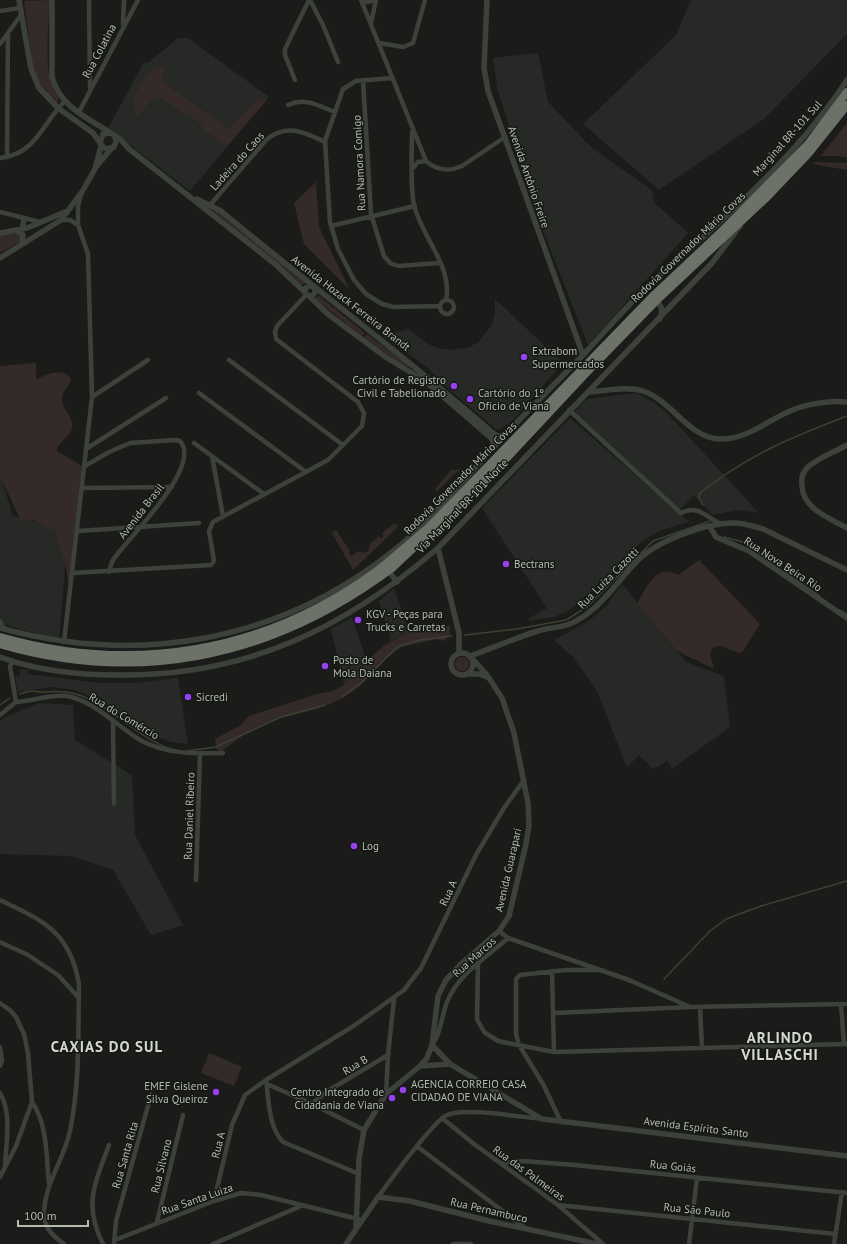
<svg xmlns="http://www.w3.org/2000/svg" width="847" height="1244" font-family="'PT Sans',sans-serif">
	<style>
		.built { fill: #272926 }
		.green { fill: #352a2a }
		.lines { fill: none; stroke-linecap: round; stroke-linejoin: round }
		.stream { stroke: #3c4130; stroke-width: 1.5 }
		.minor { stroke: #3d413b; stroke-width: 4.5 }
		.tertiary { stroke: #3d413b; stroke-width: 5.5 }
		.motorway { stroke: #6c7267; stroke-width: 8 }
		.motorway-bridge { stroke: #6c7267; stroke-width: 8 }
		.poi-dot { fill: #9740ef; stroke: #161815; stroke-width: 1.5 }
		.labels { text-anchor: middle; stroke-width: 3; stroke-linejoin: round; paint-order: stroke }
		.street-label { font-size: 11px; fill: #b4bcad; stroke: #161815 }
		.poi-label { font-size: 11px; fill: #b4bcad; stroke: #161815; text-anchor: start }
		.district-label { font-size: 15px; font-weight: bold; letter-spacing: 1px; fill: #d2d8ce; stroke: #161815 }
	</style>
	<rect width="100%" height="100%" fill="#1b1c1a"/>
	<path class="built" d="M691,0H847V34L764,119L659,190L583,124L676,35Z
		M178,38H188L269,97L190,191L108,128L144,62L148,63Z
		M538,53L548,102L592,148L652,190L654,202L688,233L588,345L535,210L497,87L493,58Z
		M495,299L563,363L514,419L500,430L496,429L453,393L427,367L383,336L408,329L430,345L438,348L452,350L470,347L478,342L492,325L495,312Z
		M636,393L653,402L666,412L759,513L738,510L712,515L694,495L681,509L678,508L573,413L587,399Z
		M570,418L689,522L661,530L642,541L606,579L568,611L554,617L529,621L528,619L547,608L482,508Z
		M0,474L13,516L68,530L59,640L0,623Z
		M622,584L686,662L724,676L730,727L672,769L667,761L653,769L639,755L627,768L597,691L573,657L554,640L585,623L596,615L606,606Z
		M394,588L409,632L391,641L379,601Z
		M352,617L367,662L344,685L331,629Z
		M20,669L28,670L27,674L100,683H136L178,678L188,744L171,742L155,736L95,698L74,690L52,687L18,692L15,677L20,676Z
		M39,703L73,705L75,740L132,775L135,835L183,925L151,935L113,870L71,856L0,854V721L7,716Z"/>
	<path class="green" d="M50,0C49,27 41,76 59,98L57,105L41,87L33,68L24,1Z
		M161,67H167L160,80L229,129L259,98L267,100L227,146L201,128L203,126L188,114L186,115L162,98L152,100L136,117L133,99C140,87 146,69 161,67Z
		M847,123V158L838,156H821Z
		M815,162L847,163V170L812,164Z
		M316,182L319,227L350,290L304,244L294,203Z
		M209,208L218,211L306,283L301,285L282,267Z
		M15,232L20,234L21,241L0,253V235Z
		M318,295L365,333L362,336L315,299Z
		M367,334L415,370L396,361L364,337Z
		M36,363V379C47,375 62,366 71,379C69,387 62,391 62,399C62,412 77,418 71,431C68,437 61,442 57,448V451L82,466L69,586L66,568L56,531L33,520L21,521L0,476V366Z
		M460,469L437,491L435,489L451,470Z
		M395,523L398,527L353,570L332,533L336,530L350,551L348,552L351,556L358,551L363,553L368,551L370,544L379,536L381,538L384,536L382,533Z
		M699,560L760,624L743,651L739,653L721,646L714,647L710,653L714,669L677,651L637,603C648,586 655,563 678,575Z
		M450,626V635L444,641L437,639L401,647L388,657L360,686L343,698L320,708L274,720L244,735L220,752L216,748L215,739L241,725L249,716L317,694L333,691L344,685L367,662L366,659L372,656L385,645L409,632Z
		M455 664a7 7 0 1 1 14 0a7 7 0 1 1-14 0Z
		M209,1053L242,1067L234,1086L201,1073Z"/>
	<g class="lines">
		<path class="stream" d="M703,505L699,497L700,493C748,455 790,438 847,416
			M724,537L743,542L756,550L771,563
			M785,572L820,596
			M840,610L847,614
			M465,635L517,629L566,620L587,607L653,541L710,521
			M20,694C33,689 33,692 46,692C58,691 71,692 82,696C115,709 138,738 171,749
			M343,696L362,682L397,647L420,640L452,636
			M0,705L10,698
			M187,751L216,747L281,717L325,705
			M664,979L710,931L726,919L761,906L847,881"/>
		<path class="minor" d="M89,0L90,88
			M310,0L323,25L338,62
			M361,0L426,161C436,170 449,172 462,166L505,137
			M361,0L367,2L374,0
			M0,11L20,8
			M371,23L376,0
			M123,25L124,0
			M379,43L403,47L413,43L425,0
			M0,44L21,15
			M393,78L356,81L343,89L325,141L330,222L338,249L354,280L366,294L382,304L394,307L440,306
			M295,80L285,55V49L309,0
			M363,80L371,214L384,256L390,263L398,266L440,263
			M288,105C305,97 319,106 335,112
			M79,112L138,0
			M412,132C412,153 410,186 414,205C421,236 453,266 446,300
			M7,157L8,34
			M0,158C36,154 42,124 64,102
			M413,168L418,162L426,161
			M210,205L266,140C286,123 304,132 325,142
			M0,212L40,222
			M61,220H70L78,225
			M331,226L415,206
			M440 307a7 7 0 1 1 14 0a7 7 0 1 1-14 0Z
			M229,360L343,445
			M199,393L306,472
			M92,397L148,360
			M569,410L681,513C699,504 705,517 721,524
			M194,443L264,494
			M86,449L166,398
			M212,456L223,516
			M85,466L109,452L130,443L176,440L180,441C203,467 127,539 113,560C111,564 110,568 109,572
			M83,488L172,487
			M78,531L199,523
			M72,573L211,565L214,561L209,531L213,522L328,460L362,426L364,413L358,402L276,339L275,332L277,326L307,294
			M0,621L4,629
			M64,642L92,397L88,254L78,225V206L81,195
			M13,661L10,666L16,702
			M16,702C32,701 52,694 67,696C94,701 117,726 140,740C165,754 195,754 223,753
			M0,715L16,702
			M113,721L114,804
			M196,880L200,754
			M0,900C44,921 70,932 79,984C78,1033 80,1083 70,1131C64,1160 44,1184 44,1215C45,1229 53,1236 64,1244
			M499,931L508,938L629,980L688,1006
			M0,942L28,955L58,975L79,998
			M478,964L477,1019L484,1032L498,1041L554,1052L847,1044
			M552,972L554,1052
			M0,1003L11,1011L16,1017L24,1034L28,1053L32,1102L16,1146L0,1177
			M841,1004L844,1044
			M700,1007L702,1048
			M554,1013L690,1007L847,1004
			M432,1045C442,1031 441,1017 447,1002C458,974 487,957 508,938
			M0,1047L2,1061L0,1066
			M266,1080C269,1100 268,1126 283,1142L359,1174
			M267,1084L312,1104L364,1130
			M0,1093C12,1113 6,1143 5,1166
			M386,1094L388,1055L394,999
			M32,1102C48,1125 46,1157 49,1183
			M312,1104L326,1092L388,1055
			M442,1118L474,1144L558,1205L603,1244
			M561,1122L543,1084L519,1045L516,1034V979L520,975L566,970H602
			M418,1147L525,1228
			M502,1163L523,1161L575,1165L847,1193
			M378,1197C390,1181 432,1122 447,1115C465,1107 520,1117 541,1119
			M214,1201L232,1125L245,1095L266,1080L355,1025L404,990L421,968L476,855L504,808L524,780
			M558,1205L835,1234
			M157,1222L183,1115
			M115,1240L214,1201L241,1193L261,1195L358,1219
			M103,1244C83,1205 95,1183 109,1145
			M114,1244L116,1221L151,1095
			M213,1244L301,1206
			M453,1244H471
			M689,1244L697,1178
			M834,1244L842,1192"/>
		<path class="tertiary" d="M19,0L31,69L39,88L58,108L93,133L104,148L107,149L114,147L116,141L114,135
			M52,0V77C61,111 96,121 121,140L129,149L275,264L329,315L387,358L425,381L491,438L493,441V448
			M487,0L484,68L488,91L583,355
			M100,143L103,134L110,133
			M96,167L111,149
			M197,199L221,211C311,286 405,356 493,433L498,436L505,435
			M22,229L24,220
			M18,231L23,235L22,243
			M0,233L27,228L65,212
			M0,258L61,220L82,192L95,169L101,146
			M305 291a5 5 0 1 1 10 0a5 5 0 1 1-10 0Z
			M658,302L662,309L660,319
			M588,392C606,391 626,386 643,391C672,401 688,437 719,439C746,440 767,421 790,411C806,404 830,400 847,402
			M847,445C835,452 817,458 807,468C802,473 801,479 802,486C803,509 829,518 847,528
			M710,527L716,537L749,551L847,618
			M438,548L459,633V653
			M387,569L397,582
			M0,628C138,666 278,642 392,552C430,522 460,484 493,448C522,416 553,386 583,355C600,337 616,318 634,300C651,282 671,266 690,249C747,198 805,144 847,80
			M451 664a11 11 0 1 1 22 0a11 11 0 1 1-22 0Z
			M0,657C38,671 79,675 119,675C246,676 344,629 438,548L712,263L740,226
			M467,674H479L487,677
			M432,1045L450,1064L542,1119L847,1156
			M421,1066L450,1064
			M356,1228L359,1159L364,1130L386,1094L420,1066L427,1058L432,1045L438,996L446,980L462,963L499,931L509,916L526,844L529,825L528,803L514,733L502,698L487,675L470,656C493,648 515,638 538,631C551,627 565,628 576,621C601,608 617,582 636,562C656,541 705,523 733,523C744,523 753,526 763,529L847,570
			M346,1244L378,1197L410,1201L489,1221L597,1244"/>
		<path class="motorway" d="M388,562L429,527L652,297L720,233L809,143L847,92
			M392,568L488,478L587,372L659,298L767,197L808,154L847,105
			M0,637C134,675 264,653 377,571
			M0,644C136,684 266,658 381,576"/>
		<path class="motorway-bridge" d="M377,571L388,562
			M381,576L392,568"/>
	</g>
	<g class="poi-dot">
		<circle cx="524" cy="357" r="4"/>
		<circle cx="454" cy="386" r="4"/>
		<circle cx="470" cy="399" r="4"/>
		<circle cx="506" cy="564" r="4"/>
		<circle cx="358" cy="620" r="4"/>
		<circle cx="325" cy="666" r="4"/>
		<circle cx="188" cy="697" r="4"/>
		<circle cx="354" cy="846" r="4"/>
		<circle cx="403" cy="1090" r="4"/>
		<circle cx="216" cy="1092" r="4"/>
		<circle cx="392" cy="1098" r="4"/>
	</g>
	<g class="labels">
		<g class="street-label">
			<text transform="translate(99 51) rotate(-62)" y="4">Rua Colatina</text>
			<text transform="translate(787 138) rotate(-48)" y="4">Marginal BR-101 Sul</text>
			<text transform="translate(237 161) rotate(-48)" y="4">Ladeira do Caos</text>
			<text transform="translate(359 163) rotate(-93)" y="4">Rua Namora Comigo</text>
			<text transform="translate(529 177) rotate(71)" y="4">Avenida Antônio Freire</text>
			<text transform="translate(688 247) rotate(-44)" y="4">Rodovia Governador Mário Covas</text>
			<text transform="translate(351 303) rotate(38)" y="4">Avenida Hozack Ferreira Brandt</text>
			<text transform="translate(460 478) rotate(-45)" y="4">Rodovia Governador Mário Covas</text>
			<text transform="translate(462 506) rotate(-46)" y="4">Via Marginal BR-101 Norte</text>
			<text transform="translate(141 511) rotate(-52)" y="4">Avenida Brasil</text>
			<text transform="translate(783 564) rotate(33)" y="4">Rua Nova Beira Rio</text>
			<text transform="translate(608 578) rotate(-45)" y="4">Rua Luíza Cazotti</text>
			<text transform="translate(124 716) rotate(31)" y="4">Rua do Comércio</text>
			<text transform="translate(189 816) rotate(-88)" y="4">Rua Daniel Ribeiro</text>
			<text transform="translate(508 870) rotate(-77)" y="4">Avenida Guarapari</text>
			<text transform="translate(448 893) rotate(-65)" y="4">Rua A</text>
			<text transform="translate(474 957) rotate(-42)" y="4">Rua Marcos</text>
			<text transform="translate(355 1065) rotate(-31)" y="4">Rua B</text>
			<text transform="translate(696 1127) rotate(7)" y="4">Avenida Espírito Santo</text>
			<text transform="translate(218 1145) rotate(-76)" y="4">Rua A</text>
			<text transform="translate(125 1155) rotate(-74)" y="4">Rua Santa Rita</text>
			<text transform="translate(161 1166) rotate(-76)" y="4">Rua Silvano</text>
			<text transform="translate(673 1166) rotate(6)" y="4">Rua Goiás</text>
			<text transform="translate(529 1173) rotate(36)" y="4">Rua das Palmeiras</text>
			<text transform="translate(197 1199) rotate(-19)" y="4">Rua Santa Luiza</text>
			<text transform="translate(489 1210) rotate(13)" y="4">Rua Pernambuco</text>
			<text transform="translate(697 1210) rotate(6)" y="4">Rua São Paulo</text>
		</g>
		<g class="poi-label">
			<text x="532" y="355">Extrabom<tspan x="532" dy="13">Supermercados</tspan></text>
			<text x="446" y="384" text-anchor="end">Cartório de Registro<tspan x="446" dy="13">Civil e Tabelionado</tspan></text>
			<text x="478" y="397">Cartório do 1º<tspan x="478" dy="13">Ofício de Viana</tspan></text>
			<text x="514" y="568">Bectrans</text>
			<text x="366" y="618">KGV - Peças para<tspan x="366" dy="13">Trucks e Carretas</tspan></text>
			<text x="333" y="664">Posto de<tspan x="333" dy="13">Mola Daiana</tspan></text>
			<text x="196" y="701">Sicredi</text>
			<text x="362" y="850">Log</text>
			<text x="411" y="1088">AGENCIA CORREIO CASA<tspan x="411" dy="13">CIDADAO DE VIANA</tspan></text>
			<text x="208" y="1090" text-anchor="end">EMEF Gislene<tspan x="208" dy="13">Silva Queiroz</tspan></text>
			<text x="384" y="1096" text-anchor="end">Centro Integrado de<tspan x="384" dy="13">Cidadania de Viana</tspan></text>
		</g>
		<g class="district-label">
			<text x="780" y="1043">ARLINDO<tspan x="780" dy="17">VILLASCHI</tspan></text>
			<text x="107" y="1052">CAXIAS DO SUL</text>
		</g>
	</g>
	<path d="M18 1220v6h70v-6" fill="none" stroke="#b4bcad" stroke-width="2"/>
	<text x="24" y="1220" font-size="12" fill="#b4bcad" stroke="#161815" stroke-width="3" paint-order="stroke">100 m</text>
</svg>
